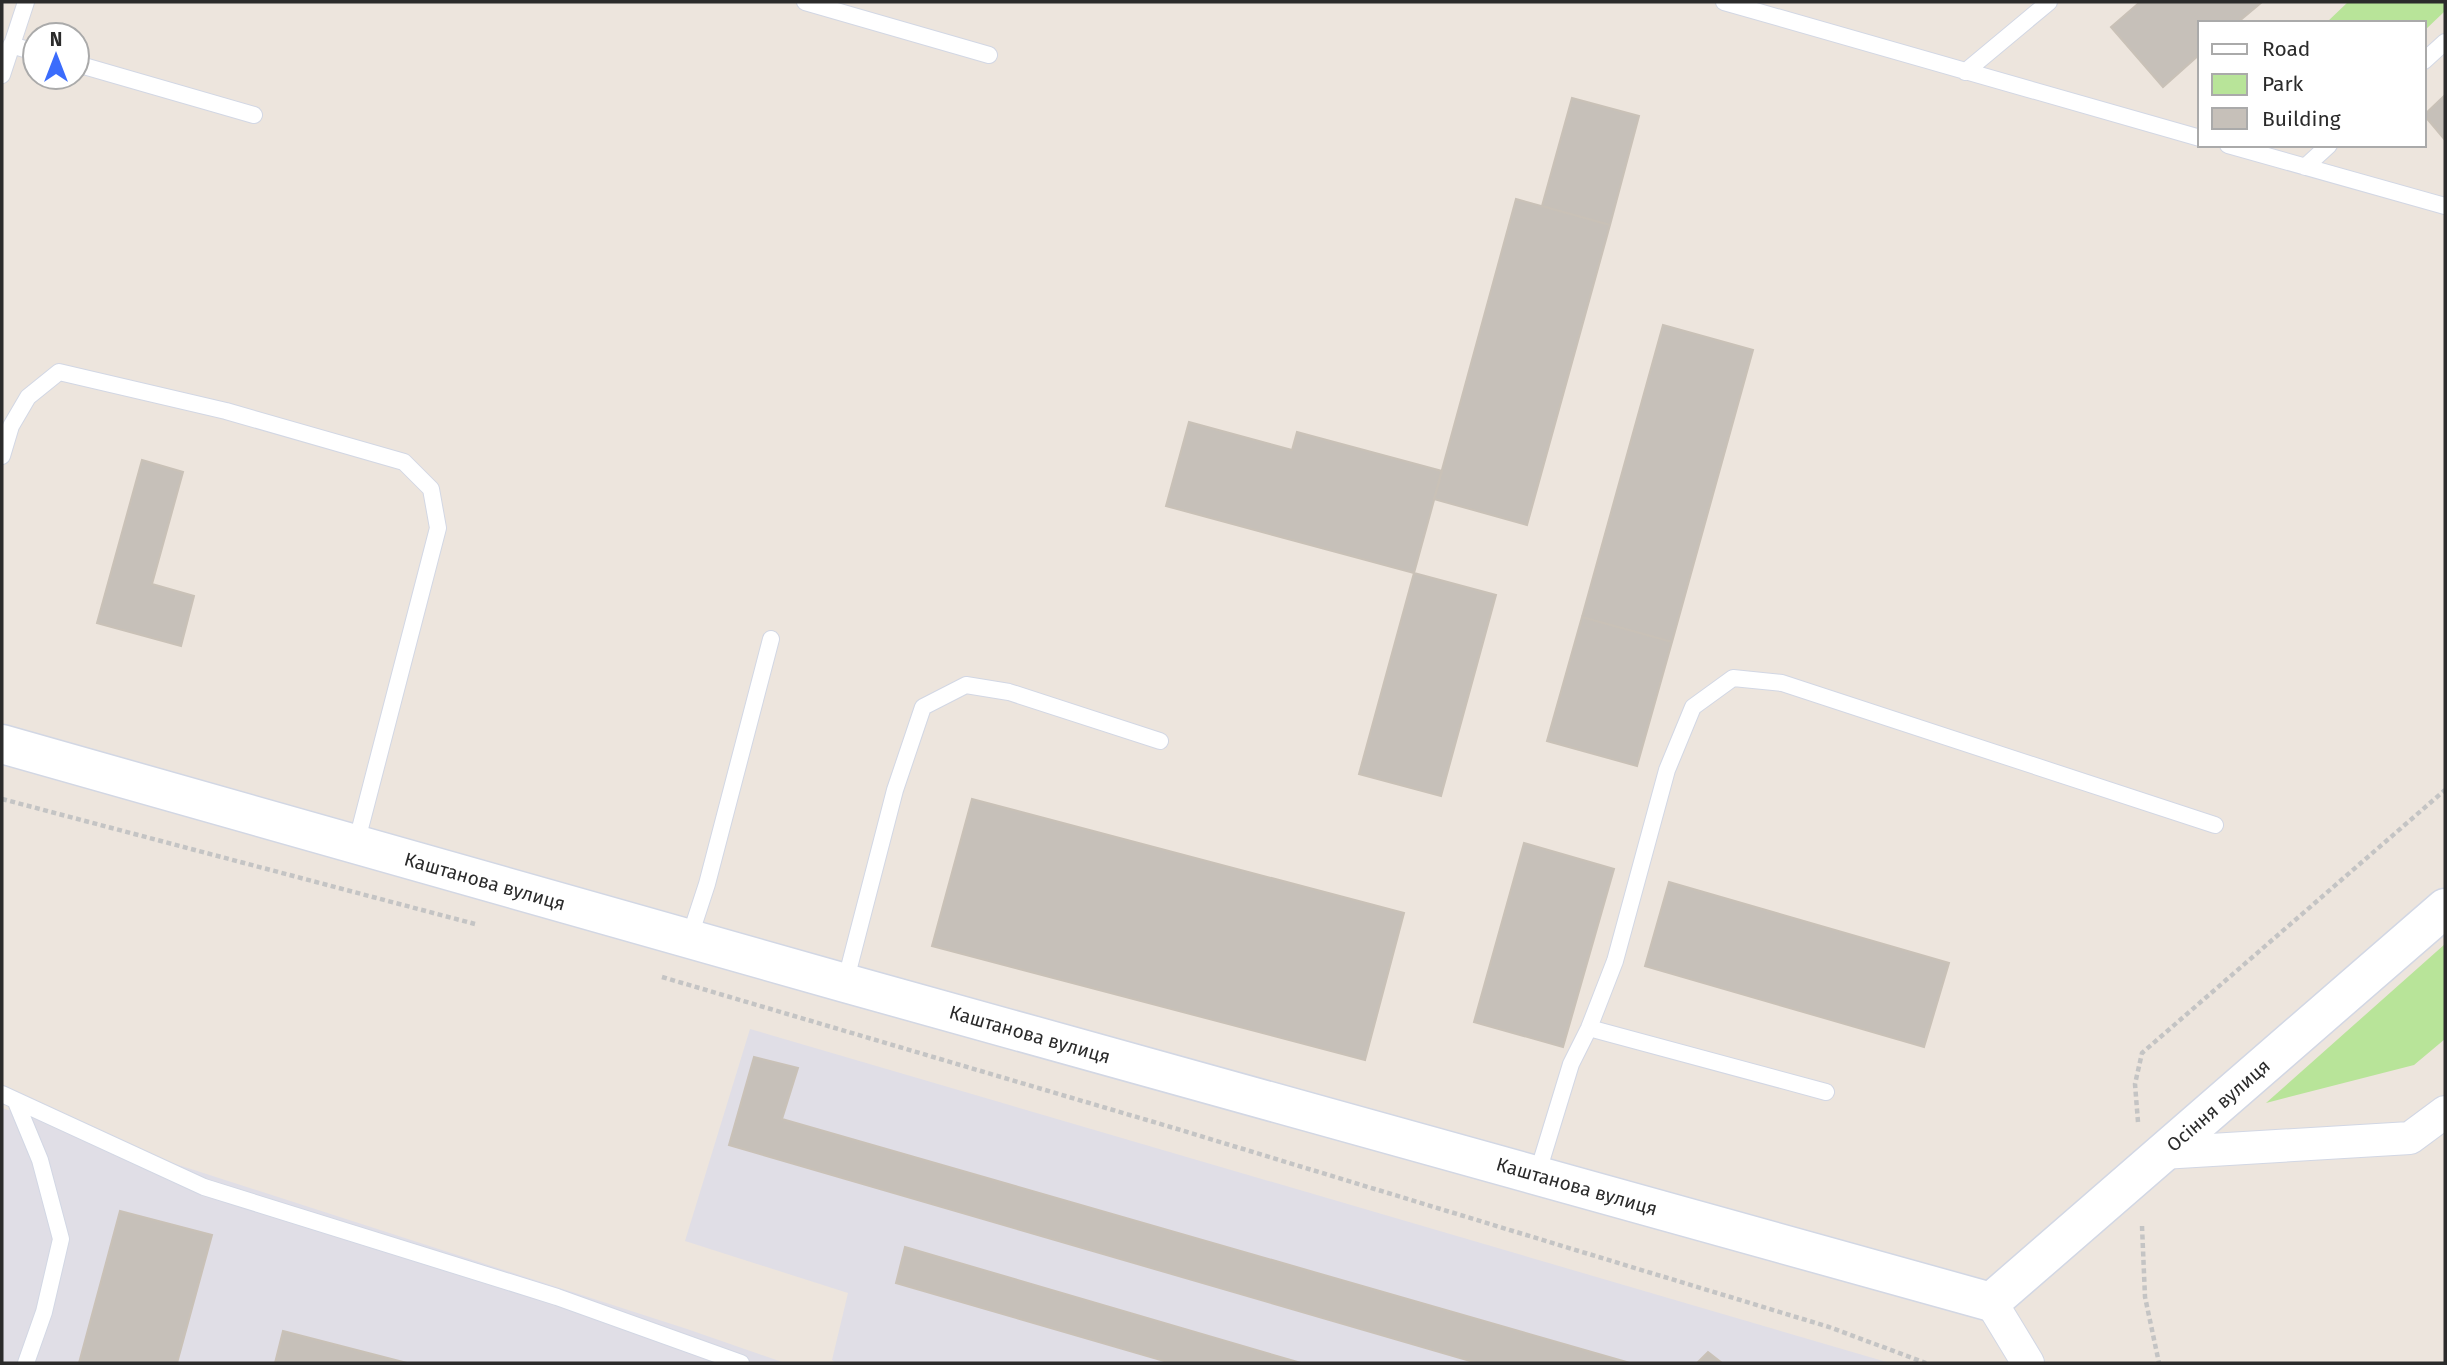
<svg xmlns="http://www.w3.org/2000/svg" width="2447" height="1365" font-family="'Fira Sans',sans-serif">
	<style>
		.industrial { fill: #e0dee6 }
		.green { fill: #b8e499 }
		.building { fill: #c6c0b9; stroke: #c9c1b7; stroke-width: 2 }
		.lines { fill: none; stroke-linecap: round; stroke-linejoin: round }
		.lane-casing { stroke: #d2d7e4; stroke-width: 18 }
		.street-casing { stroke: #d2d7e4; stroke-width: 34 }
		.secondary-casing { stroke: #d2d7e4; stroke-width: 41 }
		.path { stroke: #c4c4c4; stroke-width: 4.5; stroke-dasharray: 5 3.5; stroke-linecap: butt }
		.lane { stroke: #fff; stroke-width: 16 }
		.street { stroke: #fff; stroke-width: 32 }
		.secondary { stroke: #fff; stroke-width: 38 }
		.labels { text-anchor: middle; stroke-width: 5; stroke-linejoin: round; paint-order: stroke }
		.street-label { font-size: 19px; fill: #2b2b2b; stroke: #fff }
	</style>
	<rect width="100%" height="100%" fill="#ede5dd"/>
	<path class="industrial" d="M750,1029L1890,1363H836L832,1360L848,1293L685,1241Z
		M2,1108L687,1329L785,1363H2Z"/>
	<path class="green" d="M2348,2H2445V11L2424,31V23H2326Z
		M2445,944V1039L2414,1065L2266,1103Z"/>
	<path class="building" d="M2140,2H2262L2237,23H2200V54L2163,87L2111,27Z
		M2445,95V140L2424,115Z
		M1572,98L1639,116L1610,225L1542,206Z
		M1516,199L1610,225L1527,525L1434,499Z
		M1663,325L1753,350L1672,642L1582,617Z
		M1189,422L1292,450L1297,432L1442,471L1414,573L1166,506Z
		M142,460L183,472L152,584L194,596L181,646L97,623Z
		M1414,573L1496,595L1441,796L1359,774Z
		M1582,617L1672,642L1637,766L1547,741Z
		M972,799L1404,913L1365,1060L932,946Z
		M1524,843L1614,869L1563,1047L1474,1022Z
		M1669,882L1949,963L1924,1047L1645,966Z
		M754,1057L798,1068L782,1119L1630,1363H1477L729,1145Z
		M120,1211L212,1235L177,1363H79Z
		M905,1247L1301,1363H1171L896,1283Z
		M283,1331L407,1363H275Z
		M1708,1352L1722,1363H1697Z"/>
	<g class="lines">
		<g class="lane-casing">
			<path id="lane" d="M805,2L989,55
				M1724,2L2200,138
				M11,45L35,52
				M2424,61L2445,42
				M77,64L254,115
				M1965,72L2049,2
				M2,75L26,2
				M2228,145L2445,206
				M2305,167L2329,145
				M2,456L11,426L28,397L59,372L226,411L404,462L431,489L438,528L356,844
				M689,939L707,884L771,639
				M845,983L895,790L923,707L966,685L1009,692L1160,741
				M1589,1028L1826,1092
				M2,1094L204,1187L557,1297L741,1363
				M16,1102L40,1160L61,1239L44,1312L26,1363
				M1537,1175L1571,1064L1589,1028L1615,961L1667,770L1693,707L1733,678L1782,683L2215,825"/>
		</g>
		<g class="street-casing">
			<path id="street" d="M2162,1153L2410,1138L2445,1112
				M1991,1302L2028,1363"/>
		</g>
		<g class="secondary-casing">
			<path id="secondary" d="M2,744L845,983L1991,1302L2445,908"/>
		</g>
		<path class="path" d="M2,799L475,924
			M662,977L1174,1128L1829,1327L1926,1363
			M2138,1122L2135,1084L2142,1053L2445,790
			M2142,1226L2145,1297L2159,1363"/>
		<use href="#lane" class="lane"/>
		<use href="#street" class="street"/>
		<use href="#secondary" class="secondary"/>
	</g>
	<g class="labels">
		<g class="street-label">
			<text transform="translate(485 881) rotate(16)" y="7">Каштанова вулиця</text>
			<text transform="translate(1030 1034) rotate(16)" y="7">Каштанова вулиця</text>
			<text transform="translate(2218 1105) rotate(-41)" y="7">Осіння вулиця</text>
			<text transform="translate(1577 1186) rotate(16)" y="7">Каштанова вулиця</text>
		</g>
	</g>
	<rect width="2447" height="1365" fill="none" stroke="#2b2b2b" stroke-width="7"/>
	<rect x="2198" y="21" width="228" height="126" fill="#ffffff" stroke="#aaaaaa" stroke-width="2"/>
	<rect x="2212" y="44" width="35" height="10" fill="#ffffff" stroke="#aaaaaa" stroke-width="2"/>
	<text x="2262" y="56" font-size="21" fill="#2b2b2b">Road</text>
	<rect x="2212" y="74" width="35" height="21" fill="#b8e499" stroke="#aaaaaa" stroke-width="2"/>
	<text x="2262" y="91" font-size="21" fill="#2b2b2b">Park</text>
	<rect x="2212" y="108" width="35" height="21" fill="#c6c0b9" stroke="#aaaaaa" stroke-width="2"/>
	<text x="2262" y="126" font-size="21" fill="#2b2b2b">Building</text>
	<g transform="translate(56 56)"><circle r="33" fill="#ffffff" stroke="#aaaaaa" stroke-width="2"/>
	<path d="M0-5L12 26L0 18L-12 26Z" fill="#3b6cfc"/>
	<text y="-10" font-size="19" font-weight="bold" text-anchor="middle" fill="#2b2b2b">N</text>
	</g>
</svg>
